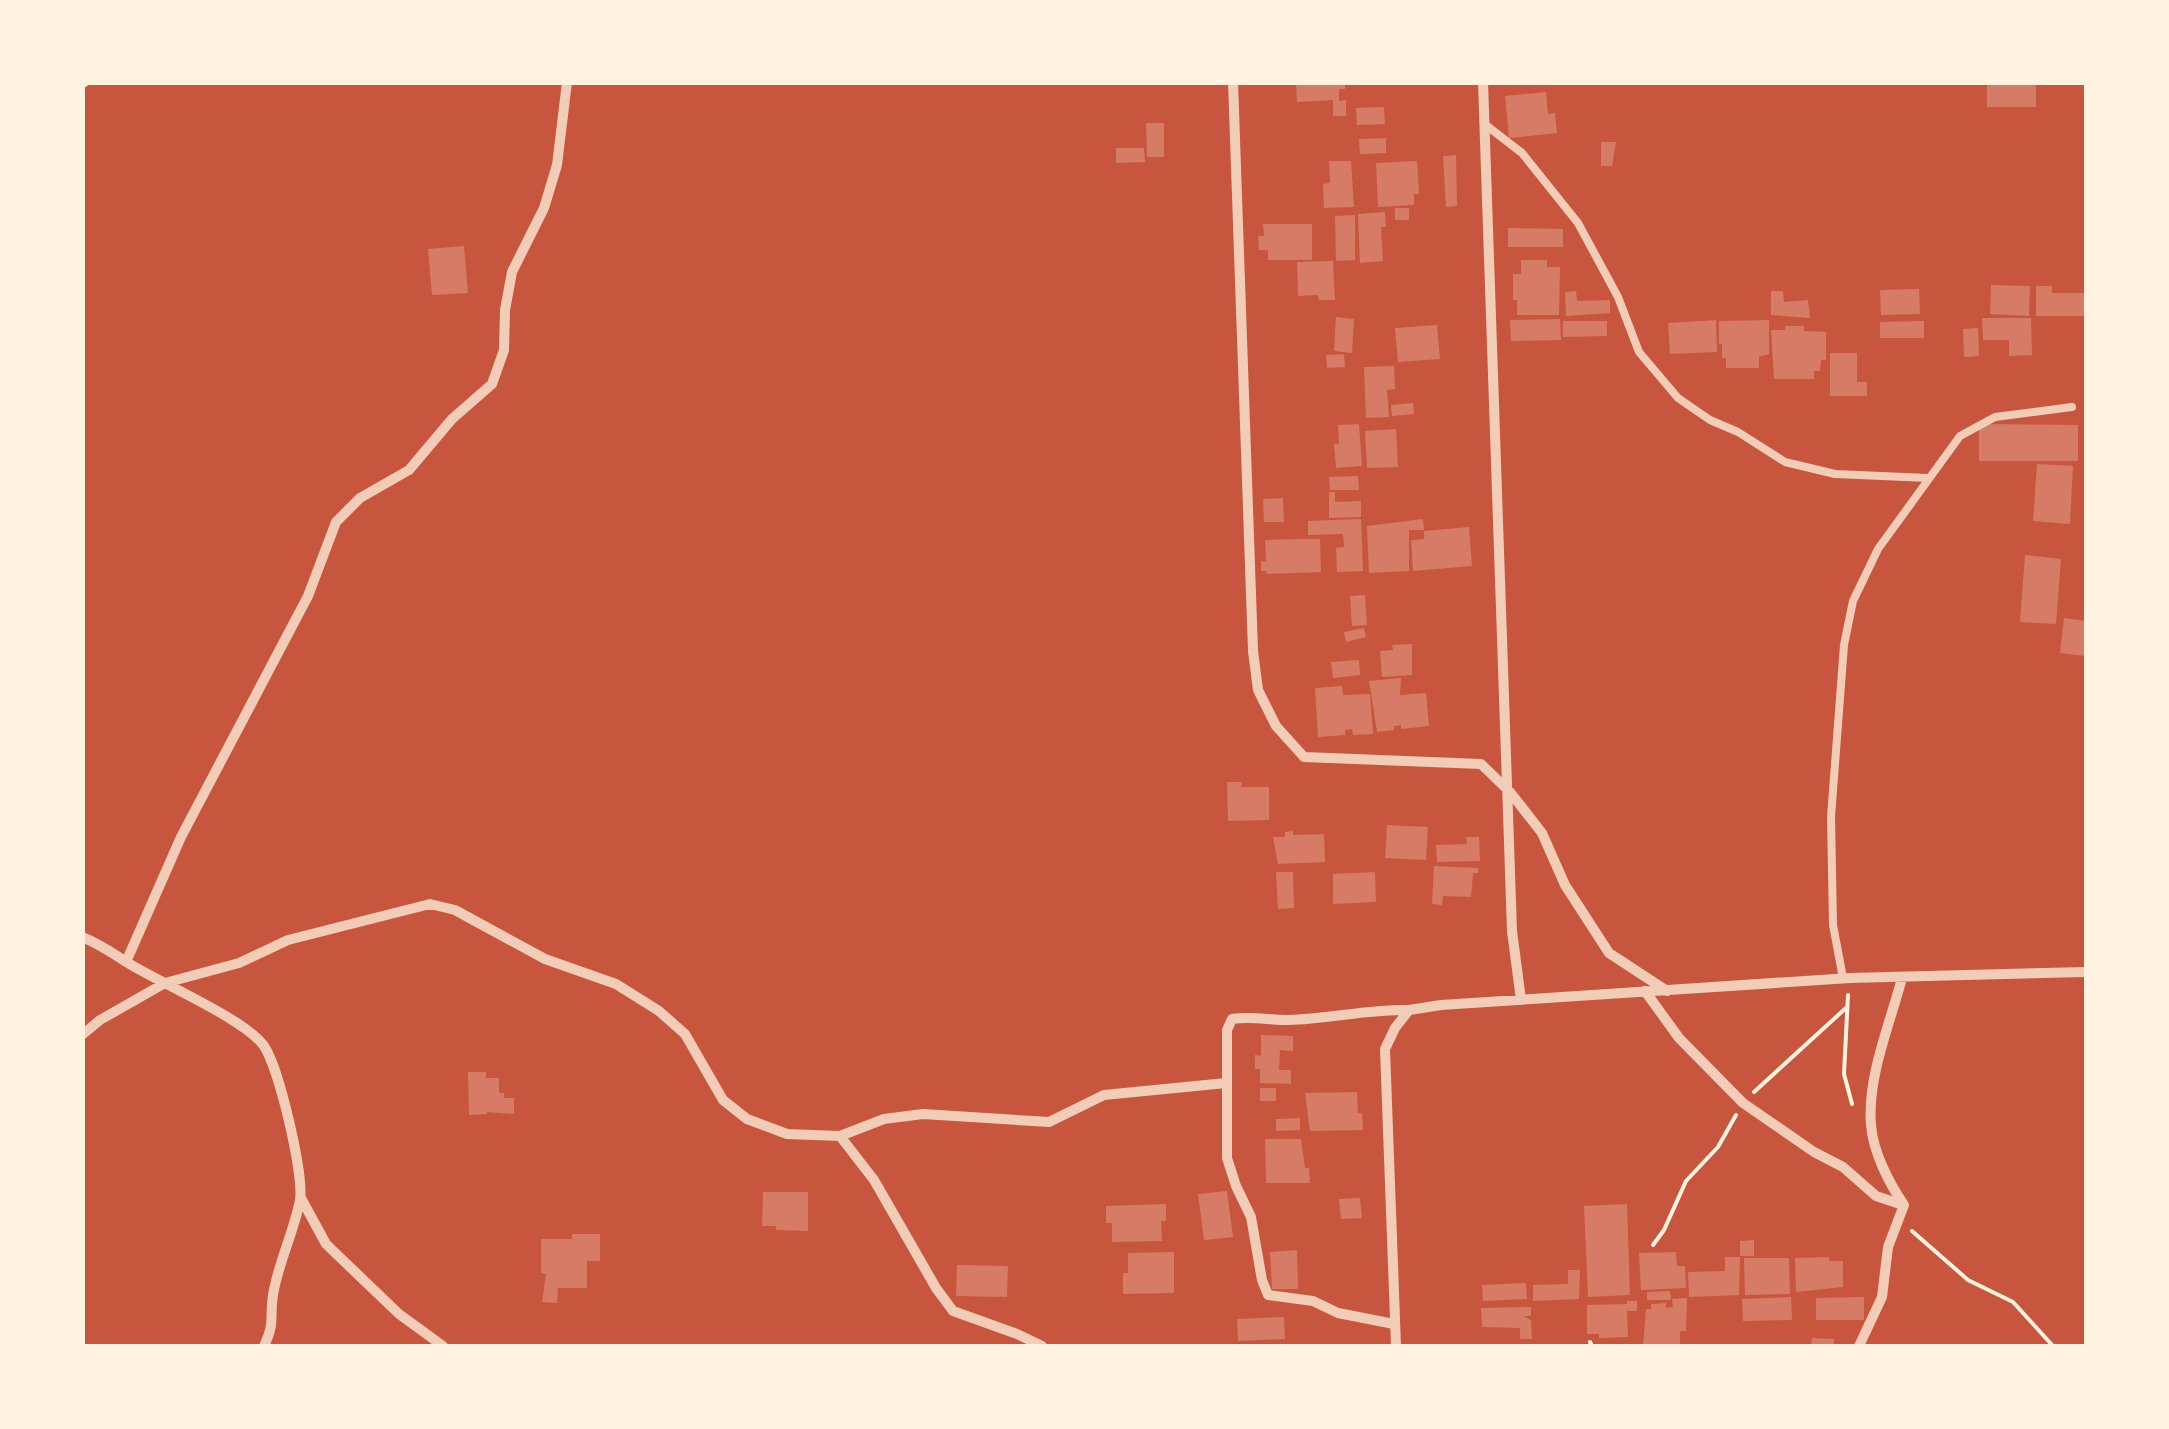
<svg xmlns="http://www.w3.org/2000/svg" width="2169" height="1429" font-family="'Libre Baskerville',serif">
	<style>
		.building { fill: #d67c66 }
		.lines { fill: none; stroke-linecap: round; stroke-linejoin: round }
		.path { stroke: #fff3e0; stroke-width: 4 }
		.service { stroke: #f1ccb7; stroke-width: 8 }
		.minor { stroke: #f1ccb7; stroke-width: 10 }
	</style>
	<rect width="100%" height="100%" fill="#c8553d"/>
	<path class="building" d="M1296,82H1345V89H1339V101L1346,100V116H1333V100L1297,102Z
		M1987,82H2036V107H1987Z
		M1546,92L1548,114L1555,113L1557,133L1509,138L1505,96Z
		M1384,107L1385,124L1357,125L1356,108Z
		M1146,123H1164V157H1147Z
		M1386,138V153L1360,154L1359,139Z
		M1601,142H1616L1612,166H1601Z
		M1116,148H1144L1145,162L1116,163Z
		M1456,155L1457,206L1446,207L1443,156Z
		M1329,161H1351L1354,207L1324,208L1323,184L1330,183Z
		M1417,161L1419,194H1414V205L1378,207L1376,163Z
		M1395,208H1409V220H1395Z
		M1385,212L1386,227H1381L1383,261L1360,263L1358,214Z
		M1355,215V260L1336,261L1335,216Z
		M1263,224H1312V260H1268V250H1259L1258,236H1264Z
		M1508,228L1563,229V247H1508Z
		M464,246L468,293L432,295L428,249Z
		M1521,260H1547V267H1560L1559,315H1517V300H1513V274H1521Z
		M1333,261L1335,300H1319L1318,295L1298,296L1297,262Z
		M1991,285L2030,286L2029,316L1990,314Z
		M2036,286H2052V293H2084V316H2036Z
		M1919,289L1920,314L1881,315L1880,290Z
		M1576,291L1577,301L1610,300V313L1566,316L1565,292Z
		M1771,291H1783L1784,302L1808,300L1810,318L1771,315Z
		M1336,317L1354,319L1352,353L1334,351Z
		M1982,318H2031L2032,355L2009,356V340H1983Z
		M1560,319L1561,340L1511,341L1510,320Z
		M1716,320L1717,352L1670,354L1668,323Z
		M1769,320V354L1759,357V368H1726V358H1722V344H1719V321Z
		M1563,321H1607V336L1563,337Z
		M1924,321V338H1880V322Z
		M1437,325L1440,359L1398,362L1395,328Z
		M1785,326H1804V331L1826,332V360H1821L1820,371H1814V379H1774L1771,330H1785Z
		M1978,328L1979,356L1964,357L1963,329Z
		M1830,353H1857V382H1867V396H1830Z
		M1344,354L1345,367L1327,368L1326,355Z
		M1394,366L1395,389L1387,390L1389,417L1366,418L1364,367Z
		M1413,403L1414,414L1392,416L1391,405Z
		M1359,424L1362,466L1336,468L1334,444H1339L1338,425Z
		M1979,424L2078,425V461H1979Z
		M1396,429L1398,467L1367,468L1365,431Z
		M2037,464L2073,466L2070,524L2033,521Z
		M1358,476L1359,490H1330L1329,477Z
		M1329,492H1335V502L1361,501V517L1329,518Z
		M1283,498L1284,522H1264L1263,499Z
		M1361,519L1363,571L1337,572L1336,548L1344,547L1343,534L1308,535V521Z
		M1423,519L1424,530H1409V571L1369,573L1367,526Z
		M1469,527L1472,566L1413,571L1411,540L1424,539V531Z
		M1300,539H1320L1321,572L1267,574L1266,571H1261V561L1266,562L1265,540Z
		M2025,555L2061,559L2056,624L2020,622Z
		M1365,595L1367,625L1352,626L1350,596Z
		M2064,618L2086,621V656L2060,653Z
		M1364,628L1366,637L1346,642L1344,632Z
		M1412,644V675L1382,677L1380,651L1393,650L1392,645Z
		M1359,660L1360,675L1333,678L1331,662Z
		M1401,678L1400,695L1426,693L1429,726L1401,729V725L1394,726V730L1377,732L1369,681Z
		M1342,686L1343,695L1370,694L1373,734L1353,735L1352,729L1345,730V735L1318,737L1315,688Z
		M1227,782H1242L1241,787H1269V820L1228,821Z
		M1387,825L1428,827L1426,860L1385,858Z
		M1293,831V835L1324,834L1325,862L1278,864L1273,837H1285V832Z
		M1466,837H1479L1480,861L1437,862L1436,845L1467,844Z
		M1434,866L1478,868V873H1473L1471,897L1443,896L1442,905L1432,904Z
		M1276,872H1293L1294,908L1278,909Z
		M1375,872L1376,902L1333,904V874Z
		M1261,1035L1293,1036V1051L1280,1050L1279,1070H1291V1084L1260,1083V1069H1255V1055L1261,1056Z
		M468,1072H486V1078H499V1093H504V1098H514V1114L487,1112V1114L469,1115Z
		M1260,1088H1276V1101H1260Z
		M1357,1092L1358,1113H1362L1363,1130L1310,1131L1305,1093Z
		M1300,1118V1130L1276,1131V1119Z
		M1265,1139H1301L1305,1168H1309L1310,1183H1266Z
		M1227,1191L1233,1237L1204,1240L1198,1194Z
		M763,1192H808V1231L776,1230V1226H762Z
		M1360,1198L1362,1218L1341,1219L1339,1199Z
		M1166,1204V1221H1161L1162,1241L1112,1242V1223H1106V1206Z
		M1627,1204L1630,1295L1588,1297L1584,1206Z
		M572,1234H600V1261H587V1288H558L557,1303L542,1302L546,1274L541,1273V1239H572Z
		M1754,1240V1256H1740V1241Z
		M1297,1250L1298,1289H1272L1270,1252Z
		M1174,1252V1293L1123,1294V1273H1128V1253Z
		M1676,1252L1677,1266H1685L1686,1288L1641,1290L1639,1253Z
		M1725,1257H1740L1739,1295L1689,1297L1688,1272L1725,1271Z
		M1829,1257V1261H1843V1287L1796,1292L1795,1258Z
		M1744,1258H1789L1790,1294L1745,1295Z
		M957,1265L1008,1266L1007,1297L956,1296Z
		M1568,1270H1580L1579,1299L1533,1301V1285L1568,1284Z
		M1526,1283L1527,1299L1483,1301L1482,1285Z
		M1670,1291L1671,1300H1647V1292Z
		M1791,1297L1792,1320L1743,1321L1742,1299Z
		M1864,1297V1320H1816V1298Z
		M1687,1298L1686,1331H1680V1346H1643L1646,1309H1651V1304L1666,1303V1308L1673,1307L1672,1299Z
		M1627,1301H1637V1311H1627L1628,1337L1599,1338V1334H1587V1305L1627,1304Z
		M1531,1307V1316H1523L1531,1320L1532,1339H1520V1328L1482,1327L1481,1308Z
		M1284,1317L1285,1339L1238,1341L1237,1319Z
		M1812,1338L1834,1339V1346H1811Z"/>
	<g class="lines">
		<path class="path" d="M82,87L89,82
			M1848,995L1844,1074L1852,1104
			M1754,1092L1847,1007
			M1912,1231L1968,1280L2013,1302L2053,1346
			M1653,1245L1664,1230L1686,1181L1718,1147L1736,1115
			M1590,1342L1592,1346"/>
		<path class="service" d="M1487,126L1522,153L1578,223L1618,297L1639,352L1678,398L1710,420L1738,432L1785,462L1835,474L1928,478
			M1843,978L1833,925L1831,817L1844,645L1853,601L1878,549L1960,436L1995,417L2072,407"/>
		<path class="minor" d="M1233,82L1253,651L1258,690L1276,726L1304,757L1481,764L1510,792L1542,833L1565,885L1609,953L1667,991
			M1483,82L1512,931L1521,1000
			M82,937C100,944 112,953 128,963C160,983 245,1019 264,1046C279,1068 304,1174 300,1200C294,1232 278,1263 273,1295C269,1320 276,1320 264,1346
			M126,962L181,837L308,596L336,522L360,498L409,470L452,419L492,384L504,350L505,310L512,272L544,208L557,165L567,82
			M1645,991L1679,1038L1743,1103L1814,1152L1843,1167L1876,1196L1903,1205
			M82,1035L100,1020L165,983L239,963L288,940L430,904L455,910L545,959L616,984L659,1011L685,1034L723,1100L747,1119L787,1134L840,1136L884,1119L923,1114L1049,1122L1104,1095L1226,1083
			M840,1136L874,1180L936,1288L953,1311L1017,1334L1042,1346
			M301,1198L326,1244L399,1314L443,1346
			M1394,1324L1338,1313L1313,1301L1268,1295L1262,1280L1251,1217L1236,1186L1227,1158V1030L1232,1019C1251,1016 1269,1020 1288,1020C1329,1019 1368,1009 1409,1010
			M1396,1346L1385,1049L1395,1028L1409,1010L1441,1005L1850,978L2086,972
			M1859,1346L1882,1297L1888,1247L1904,1205C1889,1183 1873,1152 1871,1125C1867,1077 1890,1024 1902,978"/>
	</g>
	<rect width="2169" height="1429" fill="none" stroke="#fff3e0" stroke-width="170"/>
</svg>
